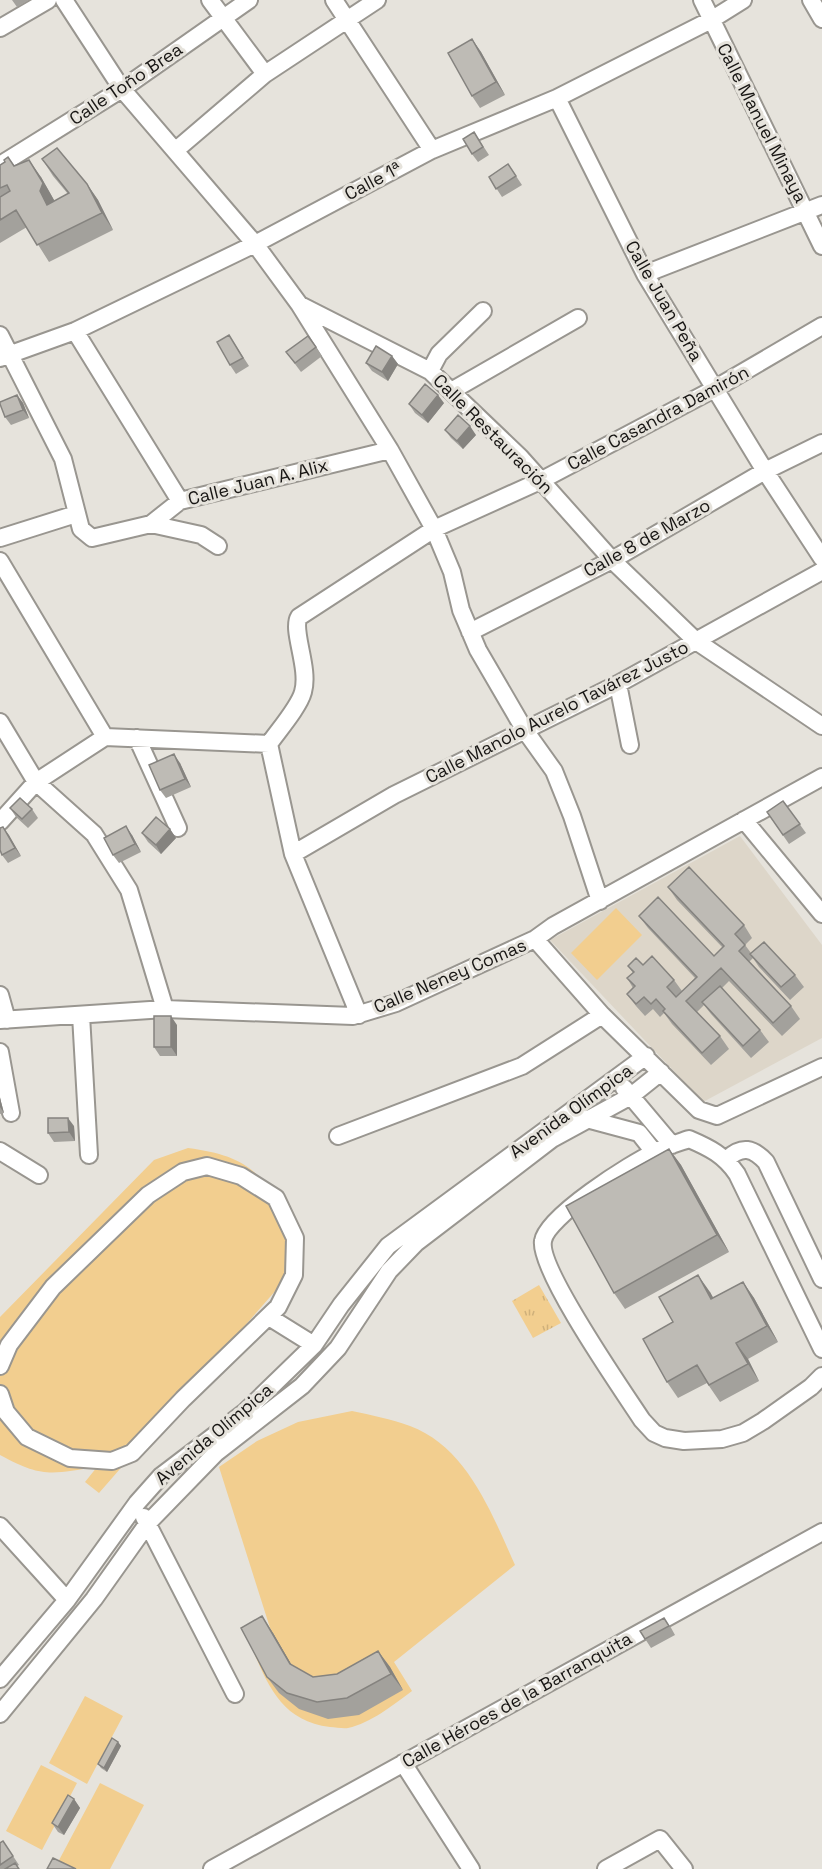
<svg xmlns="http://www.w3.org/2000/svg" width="822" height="1869" font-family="'Space Grotesk',sans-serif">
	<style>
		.built { fill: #ddd6c9 }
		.park { fill: url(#park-tufts) }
		.pitch { fill: #f2ce8f }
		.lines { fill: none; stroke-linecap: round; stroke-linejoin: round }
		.minor-casing { stroke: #999690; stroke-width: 20 }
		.minor { stroke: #fff; stroke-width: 16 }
		.wall { fill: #a3a19c }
		.shaded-wall { fill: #85837f }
		.building { fill: #bebbb5; stroke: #85837f; stroke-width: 1.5 }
		.labels { text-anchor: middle; stroke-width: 6; stroke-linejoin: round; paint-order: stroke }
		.street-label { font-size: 18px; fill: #181614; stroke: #e6e3dc }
	</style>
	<defs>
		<pattern id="park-tufts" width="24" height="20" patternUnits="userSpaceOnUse" patternTransform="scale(1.5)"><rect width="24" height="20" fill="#f2ce8f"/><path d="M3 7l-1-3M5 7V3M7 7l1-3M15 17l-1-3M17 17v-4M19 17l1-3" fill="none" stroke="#cfb07a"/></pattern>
	</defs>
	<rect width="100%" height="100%" fill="#e6e3dc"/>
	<path class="built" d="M740,836L822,945V1038L703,1102L550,940Z"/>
	<path class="park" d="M539,1285L561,1323L533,1338L512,1301Z"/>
	<path class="pitch" d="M616,908L642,935L597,980L571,953Z
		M188,1148C240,1155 262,1168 283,1216C286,1225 295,1238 295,1246C295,1261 284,1276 277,1289L99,1493L85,1482L97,1467C51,1474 42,1478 0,1455V1317L154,1160Z
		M352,1411C371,1415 391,1419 410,1426C467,1447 492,1514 515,1565L394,1662L412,1691C393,1705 371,1723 348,1728C343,1729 336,1727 330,1727C281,1721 267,1684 250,1643L271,1631L219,1467L257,1441L298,1422Z
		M85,1696L123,1716L87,1784L49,1763Z
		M41,1765L77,1783L42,1850L6,1831Z
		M100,1783L144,1805L110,1869H67L57,1864Z"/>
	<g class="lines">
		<g class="minor-casing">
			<path id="minor" d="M64,0L122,89L255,244L299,304L390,450L434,529L452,572L461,610L478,650L524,729L554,771L572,816L600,901
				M210,0L265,74
				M334,0L432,150
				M702,0L822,246
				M811,0L822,19
				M0,28L48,0
				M557,98L645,274L765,471L822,558
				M176,150L265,74L377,0
				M0,165L122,89L249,0
				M645,274L822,205
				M300,305L430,371L520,457L612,560L696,641L822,726
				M75,331L180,501
				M0,335L63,459L81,529L92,538L151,524L180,501L390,450
				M0,358L75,331L255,244L432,150L557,98L711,20L743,0
				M430,371L439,354L483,311
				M453,390L578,318
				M151,524L201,535L218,546
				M0,538L76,514
				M0,561L105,737
				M470,632L612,560L765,471L822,443
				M618,684L630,745
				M0,722L36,782L94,834L129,890L165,1009
				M137,738L178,828
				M744,820L822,914
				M0,822L36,782L105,737L269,744
				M293,854L394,795L618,684L822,571
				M535,939L602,1015L699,1110L717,1116L822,1067
				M0,995L7,1020
				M81,1015L89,1155
				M359,1015L293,854L269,744C278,731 299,707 303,692C310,668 291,630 299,617L434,529L540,481L716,388L822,326
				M0,1020L165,1009L353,1016L396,1003L535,939L553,926L822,777
				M0,1052L11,1113
				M624,1088L672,1145
				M583,1118L639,1133L654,1152
				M338,1136L522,1066L602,1015
				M0,1151L39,1175
				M727,1159C742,1145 753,1148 766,1162L822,1279
				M269,1317L314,1345
				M822,1349L737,1174C724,1155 710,1148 689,1139C678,1143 666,1146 655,1152C631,1163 546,1217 543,1241C538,1269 623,1391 642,1420L654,1433L665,1438L684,1441L722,1439L743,1433L763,1421L811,1387L822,1376
				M0,1366L9,1345L53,1287L148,1195L183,1172L207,1166L241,1176L276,1198L295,1238L294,1275L278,1307L183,1399L132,1453L112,1461L70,1458L27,1437L6,1412L0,1394
				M144,1517L235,1694
				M0,1526L67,1600
				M0,1679L67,1600L137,1503L161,1476L245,1412L314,1345L341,1305L388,1246L646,1056
				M0,1714L94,1599L148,1523L216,1453L302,1386L338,1348L389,1271L416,1243L552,1139L631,1096L661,1072
				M403,1763L471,1869
				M212,1869L822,1532
				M606,1869L660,1839L684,1869"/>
		</g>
		<use href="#minor" class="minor"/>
	</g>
	<path class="wall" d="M12,0H29L17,7Z
		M472,39L481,52L505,95L480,108L472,96Z
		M474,132L489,155L478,162L472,154Z
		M8,157L14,165L41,177L54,200V201L68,194L53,176L42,159L87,184L98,200L113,230L49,262L27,227L0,243V165L5,162Z
		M508,164L522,185L502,197L489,177Z
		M229,335L249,366L236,374L230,365Z
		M308,336L322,356L301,372L286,352Z
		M392,356L398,364L388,381L372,371L366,363Z
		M17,395L23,403L29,418L11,425L5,417Z
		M444,403L428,423L415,413L409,404Z
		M445,430L476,435L463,449L451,438Z
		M180,763L191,787L166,798L160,790Z
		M783,801L806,833L789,844L767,812Z
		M10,808L32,809L38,818L28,828L16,817Z
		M3,827L21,856L8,863L2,855Z
		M170,829L176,838L161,854L148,842L142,833Z
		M132,835L141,852L119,863L113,855Z
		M668,887L744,925L752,938L745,945L751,953L795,975L804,987L790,1000L759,967L753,958L749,962L791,1006L800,1019L782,1036L729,981L722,988L760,1030L769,1042L751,1058L711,1014L704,1005L697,1012L720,1036L729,1049L711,1065L672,1024L664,1013L660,1017L653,1009L645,1016L636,1006L627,994L633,988L627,978L633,973L628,966L643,965L674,980L682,991L695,978L648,928L639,916L714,956L723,948L677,900Z
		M177,1025V1056H160L154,1047Z
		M0,1098L4,1113L0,1114Z
		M74,1126L75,1141L54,1142L48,1133Z
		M669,1149L681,1165L729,1252L625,1309L614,1293Z
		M743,1282L754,1298L778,1342L748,1359L759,1381L720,1402L707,1383L678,1398L667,1382L673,1322L710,1292L713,1298Z
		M670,1626L675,1635L651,1648L640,1631Z
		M273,1633L292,1666L313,1677L337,1674L378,1651L390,1667L403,1690L359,1715L328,1719L299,1709L279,1693L267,1677Z
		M118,1742L121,1746L107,1772L101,1768L98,1764Z
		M74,1799L80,1808L64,1835L58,1832L52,1823Z
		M3,1841L19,1865L17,1866L19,1869H0V1843Z"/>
	<path class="shaded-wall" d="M472,39L481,52L505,95L496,82Z
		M29,160L41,177L54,200L51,208L47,205L40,191Z
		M87,184L98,200L113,230L102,213Z
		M392,356L398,364L388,381L382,372Z
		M17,395L23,403L29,418L23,410Z
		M438,395L444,403L428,423L422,415Z
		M470,426L476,435L463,449L457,441Z
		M174,754L180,763L191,787L185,779Z
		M126,826L132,835L141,852L135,844Z
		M3,827L9,835L21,856L15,848Z
		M170,829L176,838L161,854L156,845Z
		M171,1016L177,1025V1056L171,1047Z
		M0,1098L4,1113L0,1107Z
		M68,1118L74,1126L75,1141L69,1132Z
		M669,1149L681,1165L729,1252L717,1235Z
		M698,1275L710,1292L723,1315L711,1299Z
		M743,1282L754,1298L778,1342L767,1326Z
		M736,1343L748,1359L759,1381L748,1364Z
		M262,1616L273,1633L301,1681L290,1664Z
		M378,1651L390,1667L403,1690L391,1674Z
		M118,1742L121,1746L107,1772L104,1768Z
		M74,1799L80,1808L64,1835L58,1827Z"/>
	<path class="building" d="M472,39L496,82L472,96L448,53Z
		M474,132L483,147L472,154L463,139Z
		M57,148L87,184L102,213L37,245L16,210L0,220V197L10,191L7,185L0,188V165L5,162L4,160L8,157L14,166L29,160L43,183L40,191L47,205L69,193L42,159Z
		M508,164L516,176L496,189L489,177Z
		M229,335L243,358L230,365L217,342Z
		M308,336L316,347L295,363L286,352Z
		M376,346L392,356L382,372L366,363Z
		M425,384L438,395L422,415L409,404Z
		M17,395L23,410L5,417L0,404V402Z
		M458,415L470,426L457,441L445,430Z
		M174,754L185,779L160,790L149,765Z
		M20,798L32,809L22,819L10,808Z
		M783,801L800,824L783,835L767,812Z
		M156,817L170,829L156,845L142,833Z
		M126,826L135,844L113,855L104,838Z
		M3,827L15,848L2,855L0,850V828Z
		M689,867L744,925L735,934L745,945L739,951L791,1006L773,1023L721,968L686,1001L720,1036L702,1053L663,1011L665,1009L656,999L651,1004L644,997L636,1004L627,994L635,986L627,978L634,972L628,966L636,958L643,965L652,956L674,980L667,987L676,997L697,977L639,916L658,897L714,956L724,946L668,887Z
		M764,942L795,975L781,987L750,954Z
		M720,986L760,1030L743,1046L702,1002Z
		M154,1016H171V1047H154Z
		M48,1118H68L69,1132L48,1133Z
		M669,1149L717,1235L614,1293L566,1206Z
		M698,1275L711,1299L743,1282L767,1326L736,1343L748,1364L709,1385L697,1365L667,1382L643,1339L673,1322L659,1297Z
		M262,1616L290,1664L313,1677L337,1674L378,1651L391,1674L347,1698L317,1702L287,1693L267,1677L241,1628Z
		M664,1618L669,1626L645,1639L640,1631Z
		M112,1738L118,1742L104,1768L98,1764Z
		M68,1795L74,1799L58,1827L52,1823Z
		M3,1841L13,1856L0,1865V1843Z
		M53,1858L76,1869H47Z
		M15,1863L19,1869H5Z"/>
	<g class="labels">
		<g class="street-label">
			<text transform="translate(126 84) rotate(-34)" y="6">Calle Toño Brea</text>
			<text transform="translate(762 123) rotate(63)" y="6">Calle Manuel Minaya</text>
			<text transform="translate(373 181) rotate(-28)" y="6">Calle 1ª</text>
			<text transform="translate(664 301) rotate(60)" y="6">Calle Juan Peña</text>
			<text transform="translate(658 418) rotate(-28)" y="6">Calle Casandra Damirón</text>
			<text transform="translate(493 434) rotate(45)" y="6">Calle Restauración</text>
			<text transform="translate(258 482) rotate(-14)" y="6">Calle Juan A. Alix</text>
			<text transform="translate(647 538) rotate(-29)" y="6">Calle 8 de Marzo</text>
			<text transform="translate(557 712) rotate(-27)" y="6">Calle Manolo Aurelo Tavárez Justo</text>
			<text transform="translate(450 976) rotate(-23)" y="6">Calle Neney Comas</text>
			<text transform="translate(571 1111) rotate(-36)" y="6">Avenida Olímpica</text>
			<text transform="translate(214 1434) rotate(-40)" y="6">Avenida Olímpica</text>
			<text transform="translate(517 1700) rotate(-29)" y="6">Calle Héroes de la Barranquita</text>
		</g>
	</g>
</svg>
